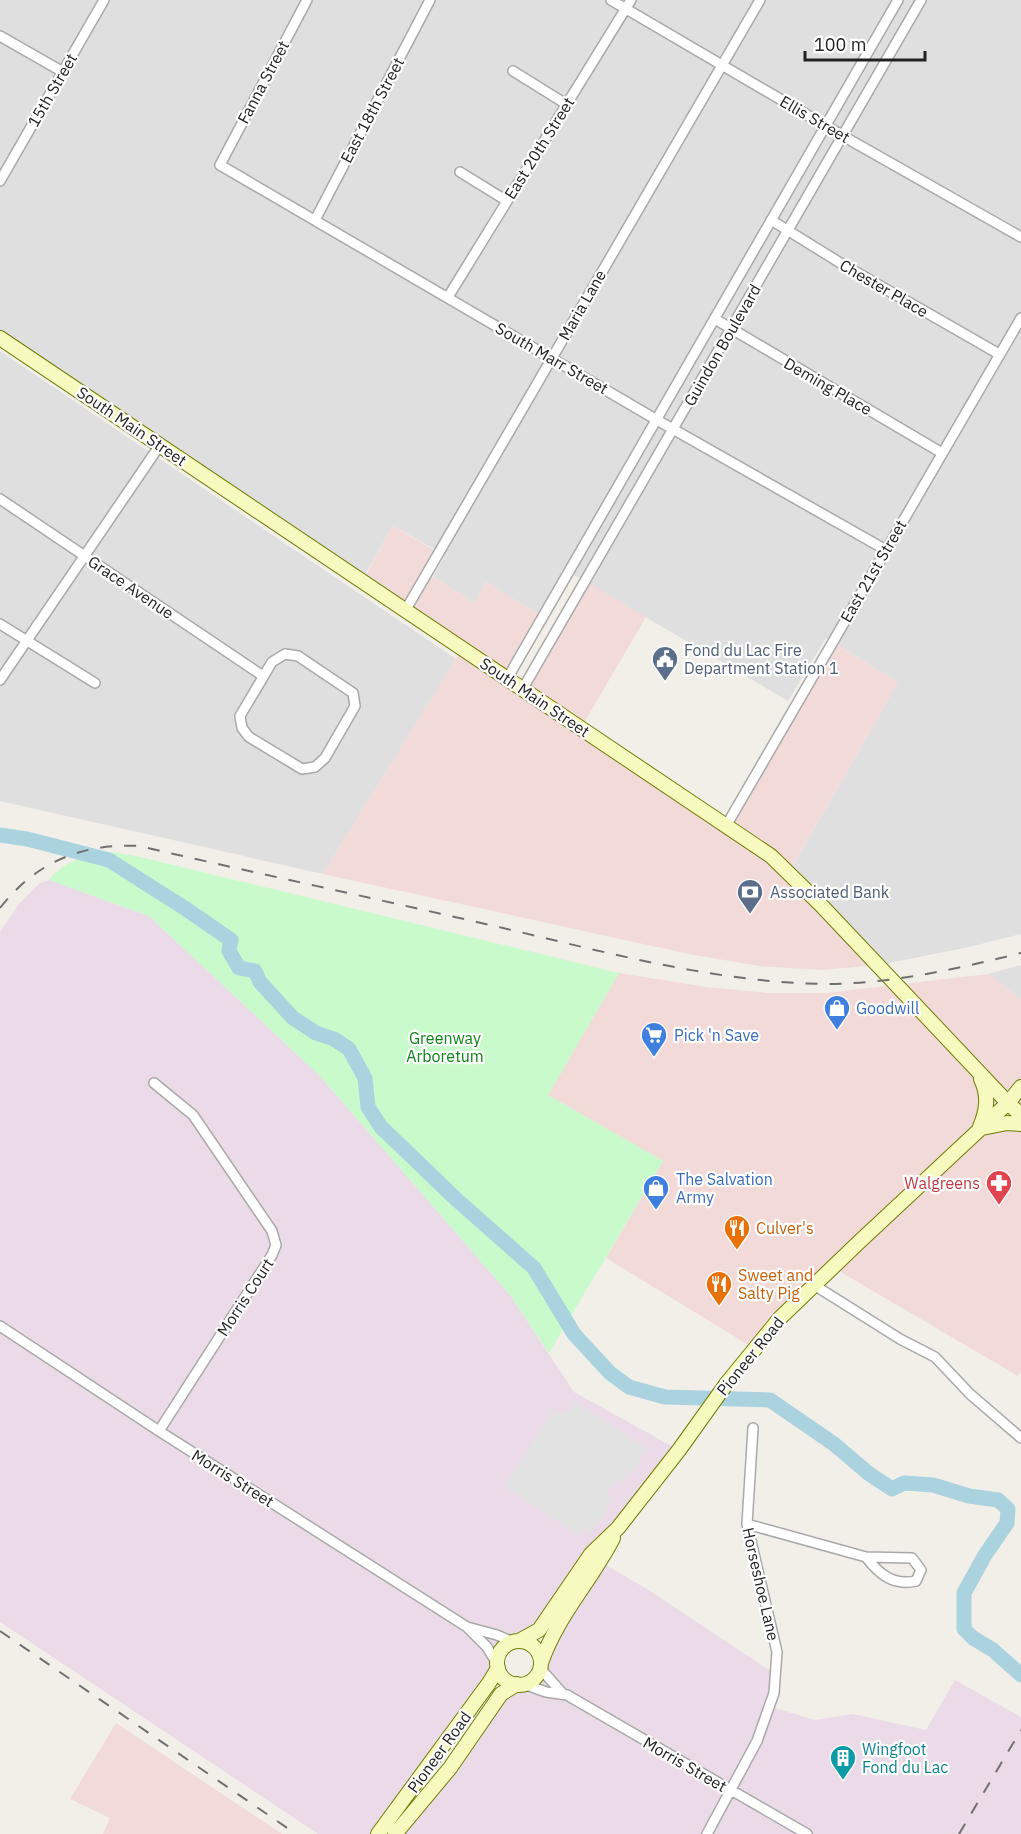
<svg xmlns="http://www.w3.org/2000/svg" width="1021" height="1834" font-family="'IBM Plex Sans',sans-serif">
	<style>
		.residential { fill: #e0dfdf }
		.commercial { fill: #f2dad9 }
		.industrial { fill: #ebdbe8 }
		.park { fill: #c8facc }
		.parking { fill: #e2e2e2 }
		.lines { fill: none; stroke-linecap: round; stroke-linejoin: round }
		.river { stroke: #aad3df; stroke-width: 15 }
		.minor-casing { stroke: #a9a9a9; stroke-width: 12 }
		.secondary-casing { stroke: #707d05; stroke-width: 16 }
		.minor { stroke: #fff; stroke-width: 9 }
		.secondary { stroke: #f7fabf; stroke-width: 14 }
		.rail { stroke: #707070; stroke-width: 2; stroke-dasharray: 12 12; stroke-linecap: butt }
		.labels { text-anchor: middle; stroke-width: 4.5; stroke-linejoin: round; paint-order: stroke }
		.street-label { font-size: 16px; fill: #222; stroke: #fff }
		.service-label { font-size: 16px; fill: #4e5e75; stroke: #fff; text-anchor: start }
		.shop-label { font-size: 16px; fill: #366cbe; stroke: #fff; text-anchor: start }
		.park-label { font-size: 16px; fill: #0c8416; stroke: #fff }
		.health-label { font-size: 16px; fill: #be3a42; stroke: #fff; text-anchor: end }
		.food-label { font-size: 16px; fill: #c56008; stroke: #fff; text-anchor: start }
		.culture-label { font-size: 16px; fill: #0d838f; stroke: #fff; text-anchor: start }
	</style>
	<rect width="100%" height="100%" fill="#f2efe9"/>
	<path class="residential" d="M0,0H1021V934L969,947L884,964L791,869L898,682L826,638L788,701L564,569L538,614L486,582L475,603L433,577L445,555L393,526L364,576L0,331Z
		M0,351L456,659L323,874L0,801Z
		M1021,965V999L988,974Z"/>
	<path class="commercial" d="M393,526L439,553L425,578L433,577L475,603L486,582L543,617L507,678L522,689L585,581L646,617L581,728L726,825L832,642L898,682L789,872L877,965L822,970L759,966L689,954L323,874L462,649L362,581Z
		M619,973L706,987L768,993H826L988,974L1021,999V1371L1018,1376L832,1267L755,1349L606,1258L663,1161L548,1095Z
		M116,1723L282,1834H103L110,1818L70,1799Z"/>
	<path class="industrial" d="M49,880L149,916L319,1075L510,1295L574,1392L679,1450L539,1630L509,1643L500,1652L497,1664L378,1834H318L0,1622V932L18,905L40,883Z
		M601,1562L650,1591L775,1674L770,1705L775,1708L815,1720L853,1714L926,1730L955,1680L1021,1717V1834H395L490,1707L532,1680L537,1674Z"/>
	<path class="park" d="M104,851L136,856L619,973L548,1095L663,1161L549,1353L510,1295L319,1075L149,916L49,880C62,862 84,857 104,851Z"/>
	<path class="parking" d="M576,1403L648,1449L623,1483L616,1480L606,1496L612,1500L591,1533L583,1529L578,1535L504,1486L554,1410L562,1414L573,1408Z"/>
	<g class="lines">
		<path class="river" d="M0,835L27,839L109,860L186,909L231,940L229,951L239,968L255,971L260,982L293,1018L316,1033L334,1039L349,1049L365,1078L368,1107L381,1127L457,1200L534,1268L574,1334L610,1373L629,1387L665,1397L770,1400L834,1444L868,1473L892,1489L904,1483L933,1485L969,1496L998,1500L1008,1509L1007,1523L985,1555L964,1593V1629L973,1638L993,1650L1021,1675"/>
		<g class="minor-casing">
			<path id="minor" d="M307,0L220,165L657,420L886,550
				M611,0L843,136L1021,237
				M0,36L63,72
				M513,71L566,104
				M460,172L507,201
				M0,181L104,0
				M315,220L430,0
				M771,220L842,264L999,354
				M448,297L631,0
				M715,319L942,453
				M0,499L263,676
				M405,611L760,0
				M0,624L95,683
				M285,654L298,656L353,693L355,706L325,758L315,767L302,769L249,737L242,728L240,716L272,662Z
				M507,679L898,0
				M0,680L160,445
				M522,690L921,0
				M726,826L1021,318
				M154,1083L193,1115L272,1231L276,1245L272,1255L159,1431
				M814,1285L900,1339L935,1357L970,1394L1021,1438
				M0,1326L159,1431L467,1627L487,1647L497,1664
				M747,1524L866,1557C879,1574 893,1586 916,1581L921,1570L912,1558L866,1557
				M467,1627L497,1635L513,1642
				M540,1668L563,1694
				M524,1684L546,1692L567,1695L807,1834
				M707,1834L757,1741L774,1693L777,1652L747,1524L753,1428"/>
		</g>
		<g class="secondary-casing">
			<path id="secondary" d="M0,338L771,856L820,904L1008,1103L1021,1115
				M980,1127C987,1110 989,1096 981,1079
				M982,1128L1007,1123L1021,1124
				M519,1641L539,1630L591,1554L618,1528L679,1450L727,1383L780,1318L858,1243L1008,1103L1021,1087
				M497 1663a22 22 0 1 1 44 0a22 22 0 1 1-44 0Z
				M541,1663C557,1616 591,1581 613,1538
				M378,1834L489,1683L498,1668
				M395,1834L450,1768L501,1694L517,1684"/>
		</g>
		<use href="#minor" class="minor"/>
		<use href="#secondary" class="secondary"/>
		<path class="rail" d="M0,908C36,862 82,843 139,846C260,874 382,900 503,928C609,953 714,982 824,984C892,984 956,969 1021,953
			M0,1631L296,1834
			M959,1834L1021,1730"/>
	</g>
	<defs>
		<g id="civic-pin" transform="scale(1.35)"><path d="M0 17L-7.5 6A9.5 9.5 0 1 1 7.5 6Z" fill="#5c6f8a" stroke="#fff"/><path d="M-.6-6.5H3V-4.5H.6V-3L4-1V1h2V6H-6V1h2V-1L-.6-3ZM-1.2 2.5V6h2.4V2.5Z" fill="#fff"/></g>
		<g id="bank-pin" transform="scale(1.35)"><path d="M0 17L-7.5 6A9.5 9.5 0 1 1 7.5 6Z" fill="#5c6f8a" stroke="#fff"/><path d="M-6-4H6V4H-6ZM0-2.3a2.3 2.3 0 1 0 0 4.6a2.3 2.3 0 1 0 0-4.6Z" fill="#fff"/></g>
		<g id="shop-pin" transform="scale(1.35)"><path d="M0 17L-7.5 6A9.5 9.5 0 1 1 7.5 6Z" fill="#3f7fe0" stroke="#fff"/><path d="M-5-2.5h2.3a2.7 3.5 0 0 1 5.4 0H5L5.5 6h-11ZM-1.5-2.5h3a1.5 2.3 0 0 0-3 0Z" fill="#fff"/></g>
		<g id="supermarket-pin" transform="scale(1.35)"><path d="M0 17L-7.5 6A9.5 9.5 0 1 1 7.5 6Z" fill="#3f7fe0" stroke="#fff"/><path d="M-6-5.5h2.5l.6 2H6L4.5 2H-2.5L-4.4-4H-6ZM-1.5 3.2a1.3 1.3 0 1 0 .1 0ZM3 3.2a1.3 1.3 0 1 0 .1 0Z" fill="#fff"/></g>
		<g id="pharmacy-pin" transform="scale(1.35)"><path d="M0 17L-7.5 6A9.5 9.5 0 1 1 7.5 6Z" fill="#e0444e" stroke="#fff"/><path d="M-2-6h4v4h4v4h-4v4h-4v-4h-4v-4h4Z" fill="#fff"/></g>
		<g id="restaurant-pin" transform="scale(1.35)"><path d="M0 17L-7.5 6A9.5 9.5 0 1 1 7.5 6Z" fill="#e8710a" stroke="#fff"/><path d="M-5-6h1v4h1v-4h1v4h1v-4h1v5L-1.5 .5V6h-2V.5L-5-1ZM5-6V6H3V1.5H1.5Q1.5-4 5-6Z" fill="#fff"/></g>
		<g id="building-pin" transform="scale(1.35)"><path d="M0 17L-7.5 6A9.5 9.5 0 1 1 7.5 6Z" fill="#0f9aa8" stroke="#fff"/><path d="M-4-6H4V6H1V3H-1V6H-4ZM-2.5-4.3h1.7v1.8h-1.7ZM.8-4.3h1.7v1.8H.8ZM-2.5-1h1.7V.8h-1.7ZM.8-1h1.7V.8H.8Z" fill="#fff"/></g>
	</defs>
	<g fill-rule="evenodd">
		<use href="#civic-pin" x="665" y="659"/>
		<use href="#bank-pin" x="750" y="892"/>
		<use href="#shop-pin" x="837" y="1008"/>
		<use href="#supermarket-pin" x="654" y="1035"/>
		<use href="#pharmacy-pin" x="999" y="1183"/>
		<use href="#shop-pin" x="656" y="1188"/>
		<use href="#restaurant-pin" x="737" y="1228"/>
		<use href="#restaurant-pin" x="719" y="1284"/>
		<use href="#building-pin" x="843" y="1758"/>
	</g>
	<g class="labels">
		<g class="street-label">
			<text transform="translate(263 82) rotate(-62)" y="6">Fanna Street</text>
			<text transform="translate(52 90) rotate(-60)" y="6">15th Street</text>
			<text transform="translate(372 110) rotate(-62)" y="6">East 18th Street</text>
			<text transform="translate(815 119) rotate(30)" y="6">Ellis Street</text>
			<text transform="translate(539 148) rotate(-58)" y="6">East 20th Street</text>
			<text transform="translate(884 288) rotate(30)" y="6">Chester Place</text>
			<text transform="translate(582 305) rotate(-60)" y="6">Maria Lane</text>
			<text transform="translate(722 345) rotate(-60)" y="6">Guindon Boulevard</text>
			<text transform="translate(552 358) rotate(30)" y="6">South Marr Street</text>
			<text transform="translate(828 386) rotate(30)" y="6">Deming Place</text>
			<text transform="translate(132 426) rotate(34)" y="6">South Main Street</text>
			<text transform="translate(873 571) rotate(-60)" y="6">East 21st Street</text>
			<text transform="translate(131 587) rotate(34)" y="6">Grace Avenue</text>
			<text transform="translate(535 697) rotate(34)" y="6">South Main Street</text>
			<text transform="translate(245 1297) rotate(-57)" y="6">Morris Court</text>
			<text transform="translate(750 1356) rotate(-51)" y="6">Pioneer Road</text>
			<text transform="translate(233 1478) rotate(32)" y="6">Morris Street</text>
			<text transform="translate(761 1584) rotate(77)" y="6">Horseshoe Lane</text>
			<text transform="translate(439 1752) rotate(-54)" y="6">Pioneer Road</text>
			<text transform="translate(685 1764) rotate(30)" y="6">Morris Street</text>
		</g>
		<g class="service-label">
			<text x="684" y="656">Fond du Lac Fire<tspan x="684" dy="18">Department Station 1</tspan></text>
			<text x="770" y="898">Associated Bank</text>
		</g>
		<g class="shop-label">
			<text x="856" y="1014">Goodwill</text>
			<text x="674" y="1041">Pick 'n Save</text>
			<text x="676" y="1185">The Salvation<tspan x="676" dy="18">Army</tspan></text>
		</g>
		<g class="park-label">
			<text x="445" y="1044">Greenway<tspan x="445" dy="18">Arboretum</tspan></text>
		</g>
		<g class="health-label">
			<text x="980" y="1189">Walgreens</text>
		</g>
		<g class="food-label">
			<text x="756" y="1234">Culver's</text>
			<text x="738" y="1281">Sweet and<tspan x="738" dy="18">Salty Pig</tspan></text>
		</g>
		<g class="culture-label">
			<text x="862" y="1755">Wingfoot<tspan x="862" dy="18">Fond du Lac</tspan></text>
		</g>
	</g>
	<path d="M805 51v9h120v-9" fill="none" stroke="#222222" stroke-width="3"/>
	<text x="814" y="51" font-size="18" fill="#222222" stroke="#ffffff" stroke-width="4.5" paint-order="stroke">100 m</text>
</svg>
